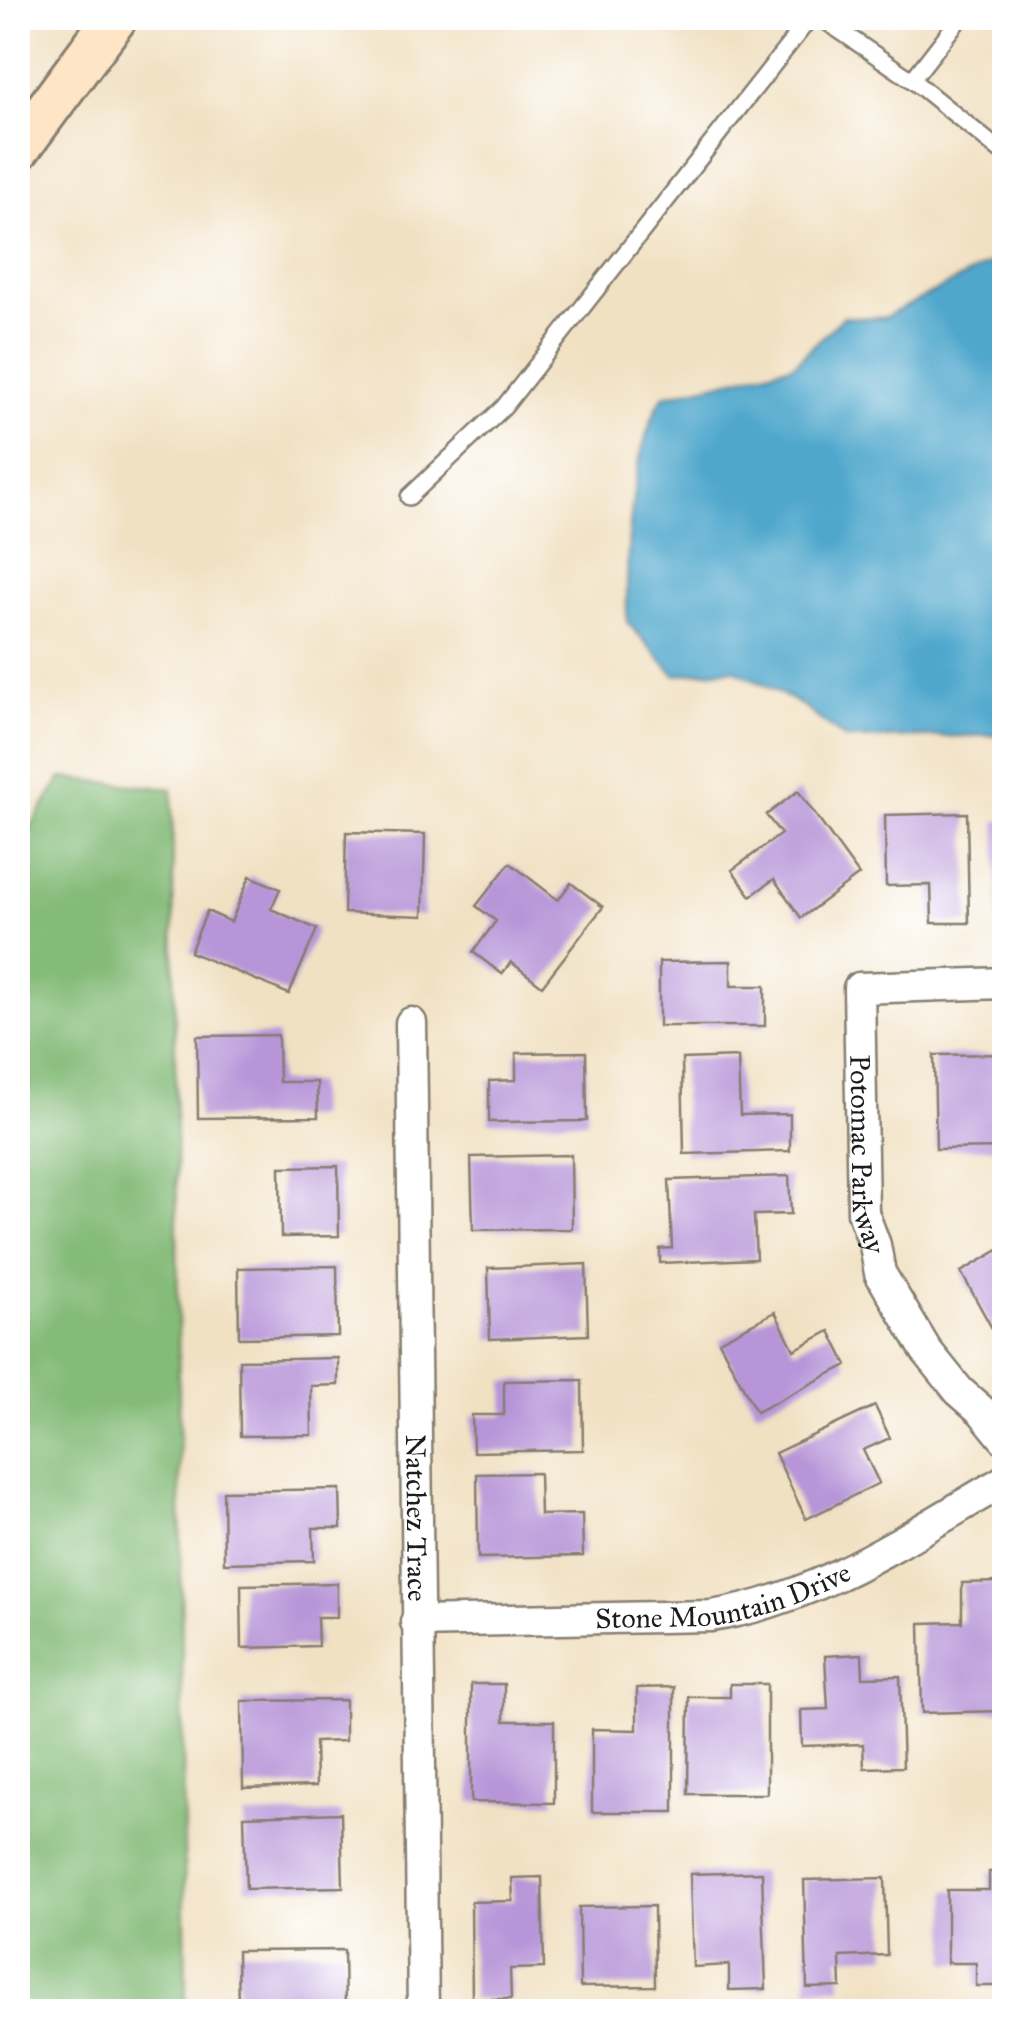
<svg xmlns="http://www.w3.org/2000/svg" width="1022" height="2029" font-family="'IM FELL Great Primer',serif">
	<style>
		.forest { fill: #84bb78; stroke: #506c4a; stroke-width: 2.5 }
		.water { fill: #4fa7cc; stroke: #366274; stroke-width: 2.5 }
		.building { fill: #b795d8 }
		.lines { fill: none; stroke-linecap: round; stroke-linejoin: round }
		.lane-casing { stroke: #867e70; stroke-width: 20 }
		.street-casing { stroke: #867e70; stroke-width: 35 }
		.secondary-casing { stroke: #867e70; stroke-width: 48 }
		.lane { stroke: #fff; stroke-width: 15 }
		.street { stroke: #fff; stroke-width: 30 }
		.secondary { stroke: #fde5c5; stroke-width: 42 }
		.labels { text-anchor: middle; stroke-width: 9; stroke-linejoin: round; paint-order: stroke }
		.street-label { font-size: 28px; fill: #1c1c1c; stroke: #fff }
	</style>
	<rect width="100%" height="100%" fill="#fff"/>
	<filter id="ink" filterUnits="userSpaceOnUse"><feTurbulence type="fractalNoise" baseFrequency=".01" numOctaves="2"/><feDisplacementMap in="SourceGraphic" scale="20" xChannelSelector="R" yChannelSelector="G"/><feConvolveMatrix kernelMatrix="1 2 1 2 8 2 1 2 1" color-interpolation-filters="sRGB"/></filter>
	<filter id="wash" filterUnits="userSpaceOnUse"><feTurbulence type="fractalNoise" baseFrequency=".0048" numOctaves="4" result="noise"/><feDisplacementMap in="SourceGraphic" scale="40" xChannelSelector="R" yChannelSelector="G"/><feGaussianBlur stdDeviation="2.25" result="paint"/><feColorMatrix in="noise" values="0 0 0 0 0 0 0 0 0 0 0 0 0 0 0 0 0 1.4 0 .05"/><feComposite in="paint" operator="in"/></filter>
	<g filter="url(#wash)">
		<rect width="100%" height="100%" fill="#f1e1c3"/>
		<path class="forest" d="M61,778L172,789L186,2011H18V848Z"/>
		<path class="water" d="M1004,256V735L846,739L798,703L734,669L675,675L627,622C626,555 629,455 663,396L793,365L843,317L883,318Z"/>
		<g id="blocks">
			<path class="building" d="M798,791L859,875L801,918L774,879L751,896L732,870L781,834L766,815Z
				M967,813L969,923H932L931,885L886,886L885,815Z
				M996,821H1004V920H998Z
				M346,832L425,834L423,916L344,913Z
				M510,863L558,900L571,883L603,907L542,986L511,962L502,974L473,952L496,921L476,906Z
				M250,876L280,889L271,909L317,929L289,994L190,952L207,911L231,922Z
				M731,961V986H765V1026H659V962Z
				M278,1035L279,1082H317L318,1117L198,1118L197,1036Z
				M586,1052L587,1121L489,1122V1081L516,1080V1053Z
				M1004,1054V1148L936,1149L934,1055Z
				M738,1057L740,1115L790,1114V1151L684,1154L682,1059Z
				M571,1155L572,1229L473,1230L471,1157Z
				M338,1166L339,1236L281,1237L280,1167Z
				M789,1176L791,1214L754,1215L756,1259L660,1263V1249L672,1248L669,1180Z
				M1004,1247V1338L999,1341L961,1272Z
				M586,1264L588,1335L490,1339L488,1268Z
				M337,1266L338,1336L239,1338L238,1268Z
				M775,1312L794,1350L830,1331L847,1365L756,1412L719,1341Z
				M338,1358V1385L311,1386L312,1435L240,1436L239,1360Z
				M582,1380L583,1450L473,1452L472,1415H504V1381Z
				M875,1406L890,1438L863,1450L879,1483L806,1519L775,1453Z
				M539,1473L540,1515L582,1514L583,1556L478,1558L477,1474Z
				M340,1489L341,1528H313L314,1561L224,1563L223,1491Z
				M1000,1582L1003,1711L922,1713L920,1623L962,1622V1583Z
				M337,1583V1617H317L318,1646L242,1648L241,1585Z
				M862,1654L863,1677L900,1676L903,1767L864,1768L863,1744L802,1746L801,1710L828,1709L825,1656Z
				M471,1684H504V1721H554V1803L471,1802Z
				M730,1684H767V1794H688L689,1697H730Z
				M674,1687V1812H592V1729L637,1730V1688Z
				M345,1700V1741L315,1742L316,1786L243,1788L242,1701Z
				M341,1813L343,1887L246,1889L244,1816Z
				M762,1872L766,1989L729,1990V1965L693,1967L690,1874Z
				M989,1872H1004V1986H976V1963H947V1890H989Z
				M542,1877L544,1968L510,1969L511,1999H472L471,1902L513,1901L512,1878Z
				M885,1878L887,1955L840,1957L841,1987L807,1988L804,1880Z
				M654,1906L655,1986L580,1987L579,1907Z
				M344,1950L345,2012H238L237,1951Z"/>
		</g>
	</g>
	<g filter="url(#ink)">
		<use href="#blocks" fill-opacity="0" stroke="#867e70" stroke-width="2.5"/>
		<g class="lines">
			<g class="lane-casing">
				<path id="lane" d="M821,18L912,80L1004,154
					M912,80L960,18
					M409,497L504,407L810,18"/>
			</g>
			<g class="street-casing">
				<g id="street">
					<path id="s1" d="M1004,983L859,988L863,1213L875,1245L880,1273L926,1350L959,1391L982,1411L1004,1438"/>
					<path id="s2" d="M411,1023L423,2012"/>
					<path id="s3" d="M416,1622L711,1616C818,1600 912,1534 1004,1481"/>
				</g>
			</g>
			<g class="secondary-casing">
				<path id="secondary" d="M18,149L115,18"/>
			</g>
			<use href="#lane" class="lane"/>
			<use href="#street" class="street"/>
			<use href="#secondary" class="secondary"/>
		</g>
	</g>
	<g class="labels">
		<g class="street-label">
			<text dy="10" stroke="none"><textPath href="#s1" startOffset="312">Potomac Parkway</textPath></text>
			<text dy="10" stroke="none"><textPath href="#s2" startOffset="495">Natchez Trace</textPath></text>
			<text dy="10" stroke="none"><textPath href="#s3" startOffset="310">Stone Mountain Drive</textPath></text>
		</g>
	</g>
	<rect width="1022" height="2029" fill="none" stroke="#fff" stroke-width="60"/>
</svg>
